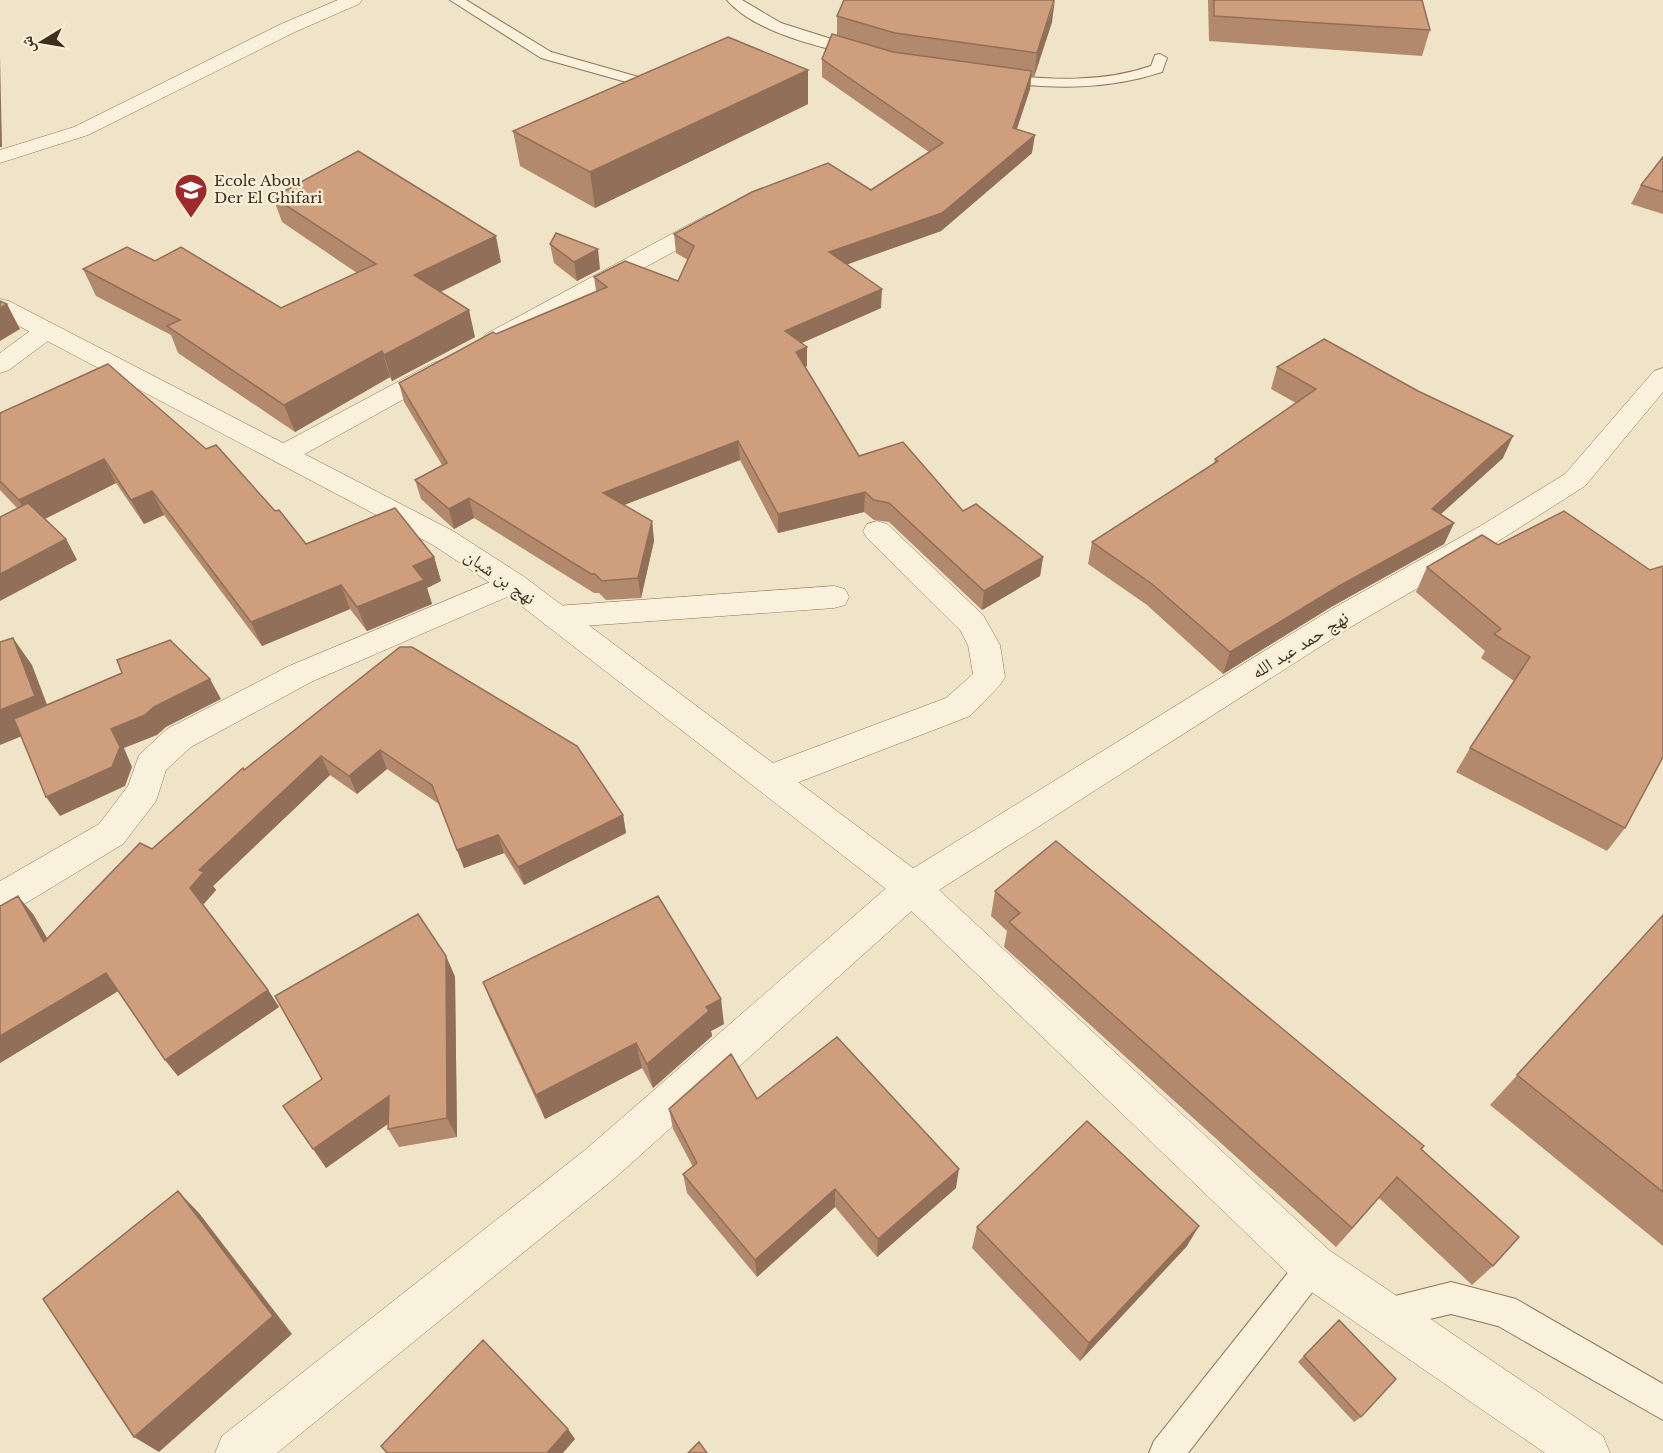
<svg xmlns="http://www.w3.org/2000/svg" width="1663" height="1453" font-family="'Libre Baskerville','Noto Naskh Arabic',serif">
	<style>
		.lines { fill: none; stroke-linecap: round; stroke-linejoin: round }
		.service-casing { stroke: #8d765c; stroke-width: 2 }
		.minor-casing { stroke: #8d765c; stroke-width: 1 }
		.tertiary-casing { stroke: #8d765c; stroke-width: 1 }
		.service { fill: #faf1dc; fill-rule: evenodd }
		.minor { fill: #faf1dc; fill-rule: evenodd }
		.tertiary { fill: #faf1dc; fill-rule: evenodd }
		.wall { fill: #b2896c }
		.shaded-wall { fill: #916f58 }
		.building { fill: #cf9f7d; stroke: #916f58; stroke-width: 1.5 }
		.labels { text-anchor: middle; stroke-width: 5; stroke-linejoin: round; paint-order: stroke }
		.far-poi-label { font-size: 15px; fill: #3d2e20; stroke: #f7eed8; text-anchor: start }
		.street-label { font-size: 18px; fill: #3d2e20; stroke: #f7eed8 }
	</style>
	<rect width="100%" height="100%" fill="#f0e4c8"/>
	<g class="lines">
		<g class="service-casing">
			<path id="service" d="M450,0H466L551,52L642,78L644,81L637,85L541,58Z
				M727,0H742L781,23L863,49L865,52L858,56C819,47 754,32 727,0Z
				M1160,54L1167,58L1162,72C1107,90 1055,89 998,82L991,78L998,74C1050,80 1101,83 1151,66L1155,55Z
				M1313,1250L1324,1255L1329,1266L1324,1277L1188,1453H1149L1154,1441L1302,1255Z
				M1451,1282L1516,1299L1663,1384V1420L1498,1326L1451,1314L1383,1330L1371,1326L1367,1314L1371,1302Z"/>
		</g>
		<g class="minor-casing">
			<path id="minor" d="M338,0H362L359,4L295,32L88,135L0,163V150L74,127L281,24Z
				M713,214L721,216L724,221L721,226L504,344L495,347L486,344L482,339L486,334L705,216Z
				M47,323L56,325L59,330L56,335L9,370L0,373V353L38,325Z
				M442,360L451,363L455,368L451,373L294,460L284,463L274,460L270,454L274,448L433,363Z
				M1663,368V392L1585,486L1497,542L1354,625L925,899L615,1178L277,1453H215L222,1436L585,1150L899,877L1332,609L1477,528L1565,474L1654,371Z
				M877,521L887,524L983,615L1000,645L1005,677L1000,685L970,716L781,789L769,792L757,789L752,779L757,769L946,698L973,674L968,645L960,630L867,538L863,531L867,524Z
				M512,573L523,576L527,583L523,590L311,682L191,747L166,770L156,801L123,844L13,911L0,916V881L99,824L128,786L139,755L167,729L289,666Z
				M834,586L845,589L849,597L845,605L834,608L556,628L545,625L541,617L545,609L556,606Z"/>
		</g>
		<g class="tertiary-casing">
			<path id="tertiary" d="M0,299L9,301L453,531L523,576L925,877L1329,1250L1603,1436L1610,1453H1545L1297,1282L899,899L501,590L433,545L0,316Z"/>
		</g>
		<use href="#service" class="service"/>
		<use href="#minor" class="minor"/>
		<use href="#tertiary" class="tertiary"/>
	</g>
	<path class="wall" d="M1208,0H1422L1430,30L1422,56L1209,41Z
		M837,16L1052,22L1034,77H1031L1030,89L1017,129L1032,153L941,231L847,264L881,308L801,343L807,366L805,367L859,456L963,511L1043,557L1040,576L982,610L889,522L874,520L864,512L778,533L740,460L624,505L652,521L654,541L641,598L606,600L599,593H594L474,518L454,529L421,499L415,480L442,465L404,402L399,383L496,334L596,291L594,277L678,281L688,260L676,253L674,234L871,190L929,152L822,77V59L837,36Z
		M808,70V104L595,208L520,166L513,131Z
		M1663,157V214L1631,204L1641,185Z
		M273,197L501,262L441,292L475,337L392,381L390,377L295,432L178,353L171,335L96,296L83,269L155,261L281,308L357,273L282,222Z
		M550,244L600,269L577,281L554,263Z
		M1277,367L1503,458L1441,514L1454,523L1444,544L1331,607L1223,674L1147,605L1088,564L1092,542L1214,464L1215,459L1296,403L1271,389Z
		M0,413L275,511L306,544L434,557L441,581L427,588L432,604L367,631L350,609L262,646L164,515L144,524L116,483L44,519L66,539L77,560L17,508L0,490Z
		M1482,535L1625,828L1607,851L1456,772L1470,748L1514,681L1481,658L1485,651L1416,592L1427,567Z
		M400,647L623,815L626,833L524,885L504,853L464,868L439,804L387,769L357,794L330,775L213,886L216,890L203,905L268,990L279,1007L178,1076L165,1060L118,991L0,1063L33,914L47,938L244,770Z
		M995,891L1421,1149L1493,1266L1472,1285L1379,1198L1336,1247L1004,947L1007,931L991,916Z
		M1663,915V1246L1490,1105Z
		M446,956L455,977L457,1137L399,1147L388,1129V1124L326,1168L322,1079Z
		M483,982L724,1024L711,1031L712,1036L653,1088L642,1068L545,1119L493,1007Z
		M757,1099L956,1188L877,1257L835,1207L757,1277L687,1193L683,1174L693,1167L673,1129L669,1109Z
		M977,1227L1187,1246L1080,1361L972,1248Z
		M1339,1320L1361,1417L1354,1422L1298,1362Z"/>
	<path class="shaded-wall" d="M1055,0L1052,22L1034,77L1037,53Z
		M0,56L2,147H0Z
		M808,70V104L595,208L590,172Z
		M1032,71L1030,89L1011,146L1013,128Z
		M1035,135L1032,153L941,231L829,271V252Z
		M496,236L501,262L421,301L414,275Z
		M598,249L600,269L577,281L574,262Z
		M882,289L881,308L786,350L785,331Z
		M7,304L20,329L0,341V308Z
		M469,310L475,337L392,381L384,355Z
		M807,347V366L797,371L796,352Z
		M382,351L390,377L295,432L284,405Z
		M1513,436L1503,458L1422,531L1432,509Z
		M738,441L740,460L606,512L603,493Z
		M104,459L116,483L33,525L19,500Z
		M152,491L164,515L144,524L131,500Z
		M865,492L864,512L778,533V514Z
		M469,498L474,518L454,529L449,509Z
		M652,521L654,541L641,598L638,578Z
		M1454,523L1444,544L1331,607L1223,674L1230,652L1339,586Z
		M66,539L77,560L0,601V574Z
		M434,557L441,581L427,588L432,604L367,631L357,607L413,566Z
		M1043,557L1040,576L982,610L984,591Z
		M341,585L350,609L262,646L251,622Z
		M13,638L32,665L54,723L0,745V710Z
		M210,679L221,699L166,727L157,735L124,748L132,767L125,786L60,816L46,797L111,729Z
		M380,750L387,769L357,794L349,776Z
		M321,756L330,775L213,886L216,890L202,906L190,888L199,870Z
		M623,815L626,833L524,885L518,867Z
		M498,835L504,853L464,868L457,850Z
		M18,896L33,914L59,959L44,942Z
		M446,956L455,977L457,1137L447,1118Z
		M106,973L120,990L0,1063V1036Z
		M268,990L279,1007L178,1076L165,1060Z
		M721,999L724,1024L711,1031L712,1036L653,1088L647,1064L706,1007Z
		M636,1043L642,1068L545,1119L536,1095Z
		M389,1096L400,1115L326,1168L313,1149Z
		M959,1169L956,1188L877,1257L878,1239Z
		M1397,1177L1379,1198L1336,1247L1352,1228Z
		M835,1189V1207L757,1277L755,1260Z
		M178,1191L199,1213L292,1334L159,1452L134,1437Z
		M1199,1226L1187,1246L1080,1361L1089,1343Z
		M568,1429L575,1439L563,1453H547Z"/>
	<path class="building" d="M844,0H1054L1037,53L895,33L837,16Z
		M1214,0H1422L1430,30L1214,16Z
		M832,34L893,52L1032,71L1013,128L1035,135L942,213L829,252L882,289L785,331L807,347L796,352L859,456L903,442L963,511L976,504L1043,557L984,591L889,503L874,500L865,492L778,514L738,441L603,493L652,521L638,578L602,581L595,574H591L469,498L449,509L415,480L447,463L399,383L493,332L496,334L607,287L594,277L625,261L678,281L694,246L674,234L752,192L828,163L871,190L943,143L822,59Z
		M728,37L808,70L590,172L513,131Z
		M358,151L496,236L414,275L469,310L384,355L382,351L284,405L167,326L180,320L83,269L127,247L155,261L181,247L281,308L376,264L273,197Z
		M1663,157V192L1641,185Z
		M556,233L598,249L574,262L550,244Z
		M0,301L7,304L0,308Z
		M1324,339L1418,391L1513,436L1432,509L1454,523L1339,586L1230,652L1152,584L1092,542L1218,461L1215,459L1316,389L1277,367Z
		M108,364L206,449L216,445L275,511L279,510L306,544L395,508L434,557L413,566L424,580L357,607L341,585L251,622L152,491L131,500L104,459L19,500L0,481V413Z
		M28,503L66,539L0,574V517Z
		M1564,511L1650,570L1663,566V757L1625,828L1470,748L1530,657L1494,634L1501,629L1427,567L1482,535L1498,545Z
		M13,638L35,696L0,710V642Z
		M170,640L210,679L154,707L145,715L111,729L120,747L112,767L46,797L14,719L122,673L117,660Z
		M400,647H412L577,746L623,815L518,867L498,835L457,850L432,785L380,750L349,776L321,756L199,870L204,872L190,888L268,990L165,1060L106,973L0,1036V906L18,896L44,942L140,843L152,849L243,768L244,770Z
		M1056,841L1424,1146L1421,1149L1519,1237L1493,1266L1397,1177L1352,1228L1009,922L1020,913L995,891Z
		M658,896L721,999L706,1007L709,1011L647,1064L636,1043L536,1095L483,982Z
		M418,914L446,956L447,1118L388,1129L389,1096L313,1149L283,1106L322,1079L275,996Z
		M1663,915V1192L1517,1075Z
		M837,1037L959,1169L878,1239L835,1189L755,1260L683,1174L697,1163L669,1109L731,1054L757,1099Z
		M1087,1121L1199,1226L1089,1343L977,1227Z
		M178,1191L273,1316L134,1437L43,1299Z
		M1339,1320L1396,1379L1361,1417L1304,1356Z
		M483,1340L568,1429L547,1453H387L381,1446Z
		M699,1442L707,1453H688Z"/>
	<defs>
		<g id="school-pin" transform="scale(1.725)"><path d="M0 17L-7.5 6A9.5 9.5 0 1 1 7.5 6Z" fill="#9e2a2b" stroke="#f7eed8"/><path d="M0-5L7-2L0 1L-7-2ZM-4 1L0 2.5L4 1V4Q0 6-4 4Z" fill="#fff"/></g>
	</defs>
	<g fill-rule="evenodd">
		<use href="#school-pin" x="191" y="190"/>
	</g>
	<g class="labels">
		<g class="far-poi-label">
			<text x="214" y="186">Ecole Abou<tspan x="214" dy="17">Der El Ghifari</tspan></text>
		</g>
		<g class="street-label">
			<text transform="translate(500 577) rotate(35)" y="6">نهج بن شبان</text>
			<text transform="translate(1300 645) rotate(-32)" y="6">نهج حمد عبد الله</text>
		</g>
	</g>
	<g transform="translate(42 42) rotate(259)" stroke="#f7eed8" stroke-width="4.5" paint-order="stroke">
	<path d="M0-4.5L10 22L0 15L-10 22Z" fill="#3d2e20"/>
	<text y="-9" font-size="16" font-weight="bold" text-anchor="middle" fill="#3d2e20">ش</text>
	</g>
</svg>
